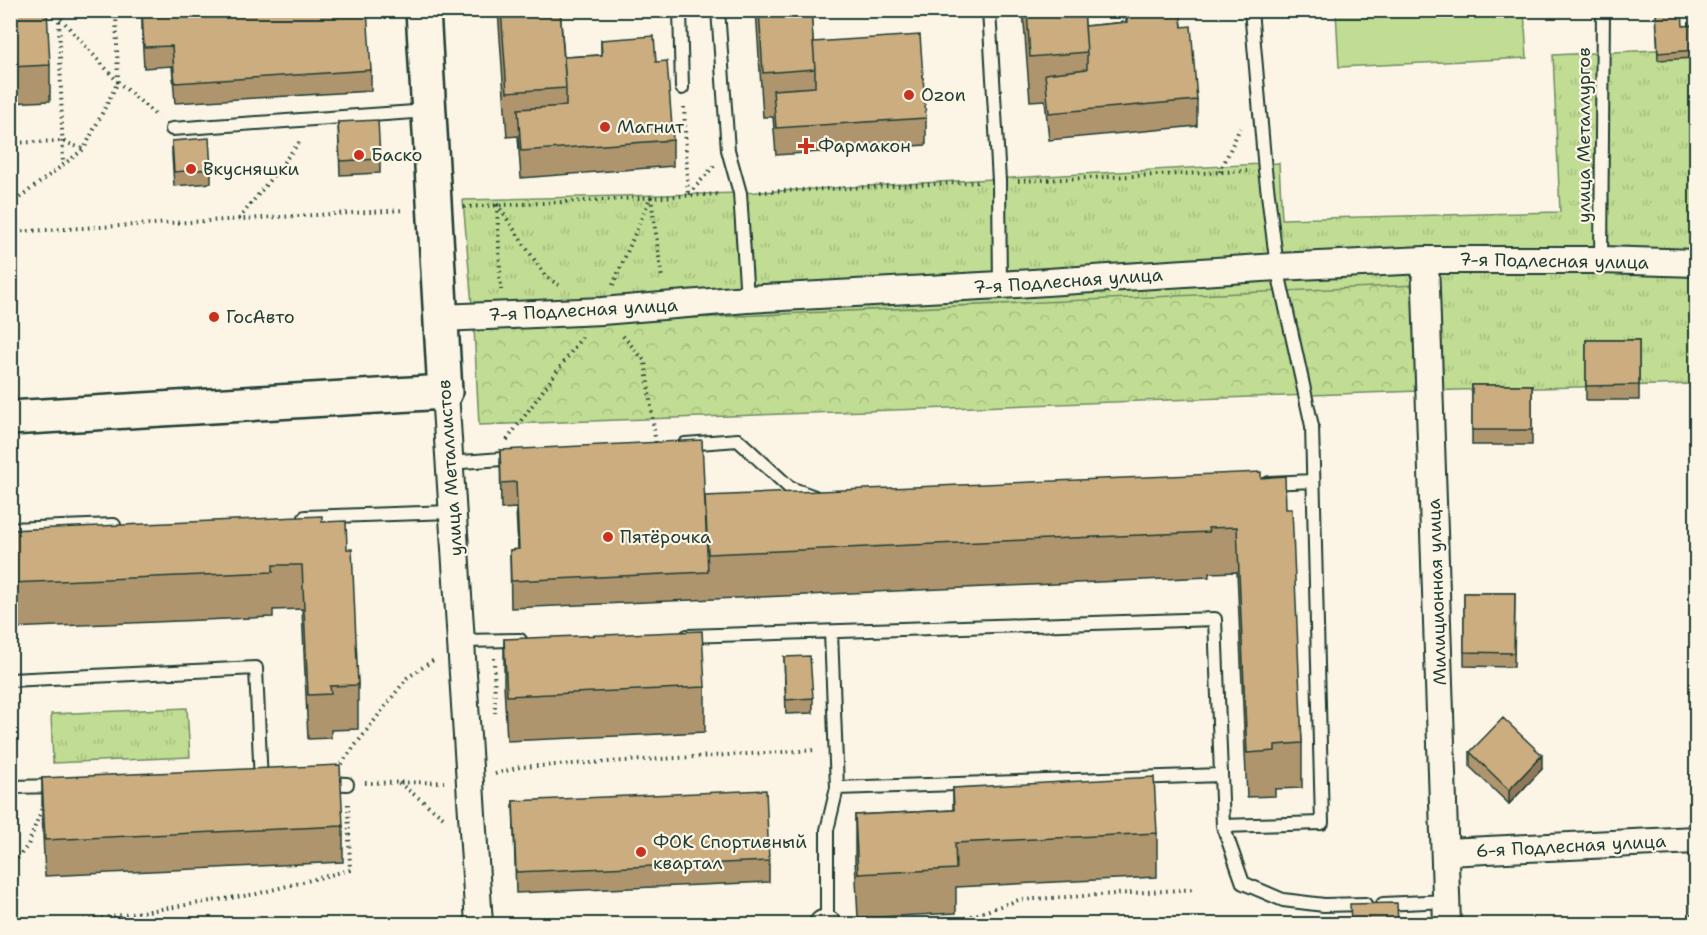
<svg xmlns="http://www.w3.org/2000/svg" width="1707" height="935" font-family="'Shantell Sans',sans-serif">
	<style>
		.grass { fill: url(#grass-tufts); stroke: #708c64; stroke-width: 1.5 }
		.forest { fill: url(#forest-crowns); stroke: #708c64; stroke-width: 1.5 }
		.garden { fill: #c1dc93; stroke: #708c64; stroke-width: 1.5 }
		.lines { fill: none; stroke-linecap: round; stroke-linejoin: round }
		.lane-casing { stroke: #1f3d34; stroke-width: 16 }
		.street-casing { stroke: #1f3d34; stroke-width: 30 }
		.secondary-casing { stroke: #1f3d34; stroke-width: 38 }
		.path { stroke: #1f3d34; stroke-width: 4; stroke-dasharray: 1.5 4.5; stroke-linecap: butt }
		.lane { stroke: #fcf5e5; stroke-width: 12 }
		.street { stroke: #fcf5e5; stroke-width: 26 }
		.secondary { stroke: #fcf5e5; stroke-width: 33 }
		.wall { fill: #af956e; stroke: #1f3d34; stroke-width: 1.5 }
		.shaded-wall { fill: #8f795a; stroke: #1f3d34; stroke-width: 1.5 }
		.building { fill: #ccad80; stroke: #1f3d34; stroke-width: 1.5 }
		.poi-dot { fill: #c8321e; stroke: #fcf5e5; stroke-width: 2 }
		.labels { text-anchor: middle; stroke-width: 4.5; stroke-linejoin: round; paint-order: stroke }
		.poi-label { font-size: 18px; fill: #1f3d34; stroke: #fcf5e5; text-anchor: start }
		.street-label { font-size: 18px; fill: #1f3d34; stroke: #fcf5e5 }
	</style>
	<defs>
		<pattern id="grass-tufts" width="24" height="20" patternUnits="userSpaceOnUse" patternTransform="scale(1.5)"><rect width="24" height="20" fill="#c1dc93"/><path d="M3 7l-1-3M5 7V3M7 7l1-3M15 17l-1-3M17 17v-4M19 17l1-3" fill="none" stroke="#a5be7f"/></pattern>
		<pattern id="forest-crowns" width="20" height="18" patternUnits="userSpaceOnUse" patternTransform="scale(1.5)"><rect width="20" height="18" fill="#c1dc93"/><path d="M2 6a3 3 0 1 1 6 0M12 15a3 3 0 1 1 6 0" fill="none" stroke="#a5be7f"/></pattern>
	</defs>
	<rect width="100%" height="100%" fill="#fcf5e5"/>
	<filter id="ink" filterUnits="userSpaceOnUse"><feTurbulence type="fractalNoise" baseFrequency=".0167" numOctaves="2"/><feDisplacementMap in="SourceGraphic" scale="12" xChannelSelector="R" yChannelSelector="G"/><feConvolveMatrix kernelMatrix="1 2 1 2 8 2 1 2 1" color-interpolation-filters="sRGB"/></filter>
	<g filter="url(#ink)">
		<path class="grass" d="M1696,48V384L1419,391L474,328L463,200L740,193L1279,163L1282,219L1560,212L1553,55Z
			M187,708L190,757L53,763L51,714Z"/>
		<path class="forest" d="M1417,285L1419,391L479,425L474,328Z"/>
		<path class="garden" d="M1336,11H1524L1527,58L1339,67Z"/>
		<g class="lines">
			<g class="lane-casing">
				<path id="lane" d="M680,10L682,88
					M718,10L728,150L740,193L747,299
					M989,10L999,181L1000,285
					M172,129L428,111
					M1601,260L1603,10
					M685,444L738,440L790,488L815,497
					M449,463L515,458
					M1269,483L1313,481
					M305,517L452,512
					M10,529L114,525
					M831,632L837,788L1221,775
					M687,636L1215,619L1223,826L1243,883L1283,900L1324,905L1365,904
					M461,641L520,640
					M10,680L256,668L261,784
					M326,783L347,784
					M10,787L58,786
					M1223,826L1322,823L1312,426L1277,267L1265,170L1251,10
					M1383,904L1447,901
					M827,924V830L837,788"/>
			</g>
			<g class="street-casing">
				<path id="street" d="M1425,260L1447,924
					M441,318L602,311L747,299L1000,285L1277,267L1425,260H1601L1696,263
					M445,392L479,924
					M1446,852L1696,840
					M823,924H827"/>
			</g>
			<g class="secondary-casing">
				<path id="secondary" d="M10,418L445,392L423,10"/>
			</g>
			<path class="path" d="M53,10L118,82L158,117
				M63,10L59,17L63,165
				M684,107L688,195
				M10,143L62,141L83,149
				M1220,172L1240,128
				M1018,181L1247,171
				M760,192L980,182
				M689,194L714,166
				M651,197L662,279
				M497,204L546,277L559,285
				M10,205L84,149L118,82L116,10
				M497,205L501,290
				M464,207L720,194
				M239,219L301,140
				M10,232L405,210
				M613,285L651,196
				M623,336L645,361L656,446
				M507,440L582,337
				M494,658L495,713
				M341,764L407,678L435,659
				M495,774L520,767L817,750
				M365,783L444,782
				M399,783L446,819
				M10,868L28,845L43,805
				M66,924L256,894L350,870L348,804
				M852,924L958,921L1018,900L1196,889"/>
			<use href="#lane" class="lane"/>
			<use href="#street" class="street"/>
			<use href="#secondary" class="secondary"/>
		</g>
		<path class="wall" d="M10,10L50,65V101L10,103Z
			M498,10H560L564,57L601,55V40L673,140V166L521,178L518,136L507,137Z
			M756,10H811L813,42L926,118V145L776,155L773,117H763Z
			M1023,10H1084L1085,26L1126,22V10H1180L1182,27L1197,100V126L1049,140L1045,100L1030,101Z
			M1656,10L1683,26L1696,25V58L1658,60Z
			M142,12L371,70V91L175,103L172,66L144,68L142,32Z
			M338,122L380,159V173L340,175Z
			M172,141L211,169V183L174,186L172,155Z
			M1586,340H1639V400H1586Z
			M1472,385H1532V445H1472Z
			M500,450L705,514L1261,478L1286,509L1302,743V788L1275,789V796L1247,797L1237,572L1209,573V577L511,608L510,550H518L516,508L501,509Z
			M322,522L347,549L358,685V729L331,730V738L308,739L302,609L273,610V617L10,628V530Z
			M1464,593H1515L1514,667L1464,666Z
			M504,639L705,687V732L507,741L504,684Z
			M784,657L813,698V713L786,714Z
			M1470,752L1542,769L1509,804L1470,767Z
			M42,778L343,826V862L45,876L42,814Z
			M953,788L1157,833V877L956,887V913L858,918L855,860V815L953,810Z
			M513,801L769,861V882L516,893Z"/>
		<path class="shaded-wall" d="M1542,755V769L1509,804V790Z"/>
		<path class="building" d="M10,10H47L50,65L10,67Z
			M159,10H367L371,70L175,83L172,46L144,47L142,12Z
			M501,10H560L566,88L507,92Z
			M759,10H811L815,69L763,73Z
			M1027,10H1084L1087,52L1030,57Z
			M1126,10H1180L1182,27L1191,26L1197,100L1049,113L1045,74L1087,69V52L1085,26L1127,22Z
			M1656,10H1682L1683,26L1696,25V50L1658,53Z
			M920,35L926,118L776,128L773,90L815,87V69L813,42Z
			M654,36L656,62L667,61L673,140L521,151L518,109L566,106V88L564,57L602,55L601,40Z
			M378,120L380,159L340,161L338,122Z
			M209,138L211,169L174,172L172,141Z
			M1586,340H1639V385L1586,386Z
			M1472,385H1532V430H1472Z
			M702,440L708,572L511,581L510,550L519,549L516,482L501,483L500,450Z
			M1261,472V478L1285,476L1286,509H1292L1302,743L1275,745V751L1247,753L1237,527L1208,528L1209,532L708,554L705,496Z
			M322,516V522L346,521L347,549H352L358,685L330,686L331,694L308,695L302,565H273V572L10,583V530Z
			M1464,593H1515L1514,653L1464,652Z
			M702,631L705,687L507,696L504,639Z
			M810,656L813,698L786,700L784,657Z
			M1503,718L1542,755L1509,790L1470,752Z
			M340,765L343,826L45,840L42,778Z
			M1154,777L1157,833L955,843L956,869L858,874L855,815L954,810L953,788Z
			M766,790L769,861L516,872L513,801Z
			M1691,887H1696V924H1692Z
			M1397,903L1398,924H1351L1350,904Z"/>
	</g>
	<g class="poi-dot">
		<circle cx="909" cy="95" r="6"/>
		<circle cx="605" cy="127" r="6"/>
		<path d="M803 137h6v6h6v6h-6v6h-6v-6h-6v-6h6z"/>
		<circle cx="359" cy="155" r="6"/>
		<circle cx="191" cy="169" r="6"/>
		<circle cx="214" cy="317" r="6"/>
		<circle cx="608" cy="537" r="6"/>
		<circle cx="641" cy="852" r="6"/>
	</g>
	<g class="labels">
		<g class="poi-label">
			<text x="921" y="101">Ozon</text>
			<text x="617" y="133">Магнит</text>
			<text x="818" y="152">Фармакон</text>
			<text x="371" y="161">Баско</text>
			<text x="203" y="175">Вкусняшки</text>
			<text x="226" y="323">ГосАвто</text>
			<text x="620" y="543">Пятёрочка</text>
			<text x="653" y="848">ФОК Спортивный<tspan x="653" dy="21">квартал</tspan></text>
		</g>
		<g class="street-label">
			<text transform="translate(1584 135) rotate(-90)" y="6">улица Металлургов</text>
			<text transform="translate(1554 261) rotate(1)" y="6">7-я Подлесная улица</text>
			<text transform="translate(1068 281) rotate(-4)" y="6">7-я Подлесная улица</text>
			<text transform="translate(583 310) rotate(-3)" y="6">7-я Подлесная улица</text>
			<text transform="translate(450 468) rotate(-94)" y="6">улица Металлистов</text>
			<text transform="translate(1437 592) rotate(-92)" y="6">Милиционная улица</text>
			<text transform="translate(1571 846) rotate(-3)" y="6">6-я Подлесная улица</text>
		</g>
	</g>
	<rect width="1707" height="935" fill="none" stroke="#fcf5e5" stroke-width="36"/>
	<rect x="18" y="18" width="1671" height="899" fill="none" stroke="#1f3d34" stroke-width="2" filter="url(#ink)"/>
</svg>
